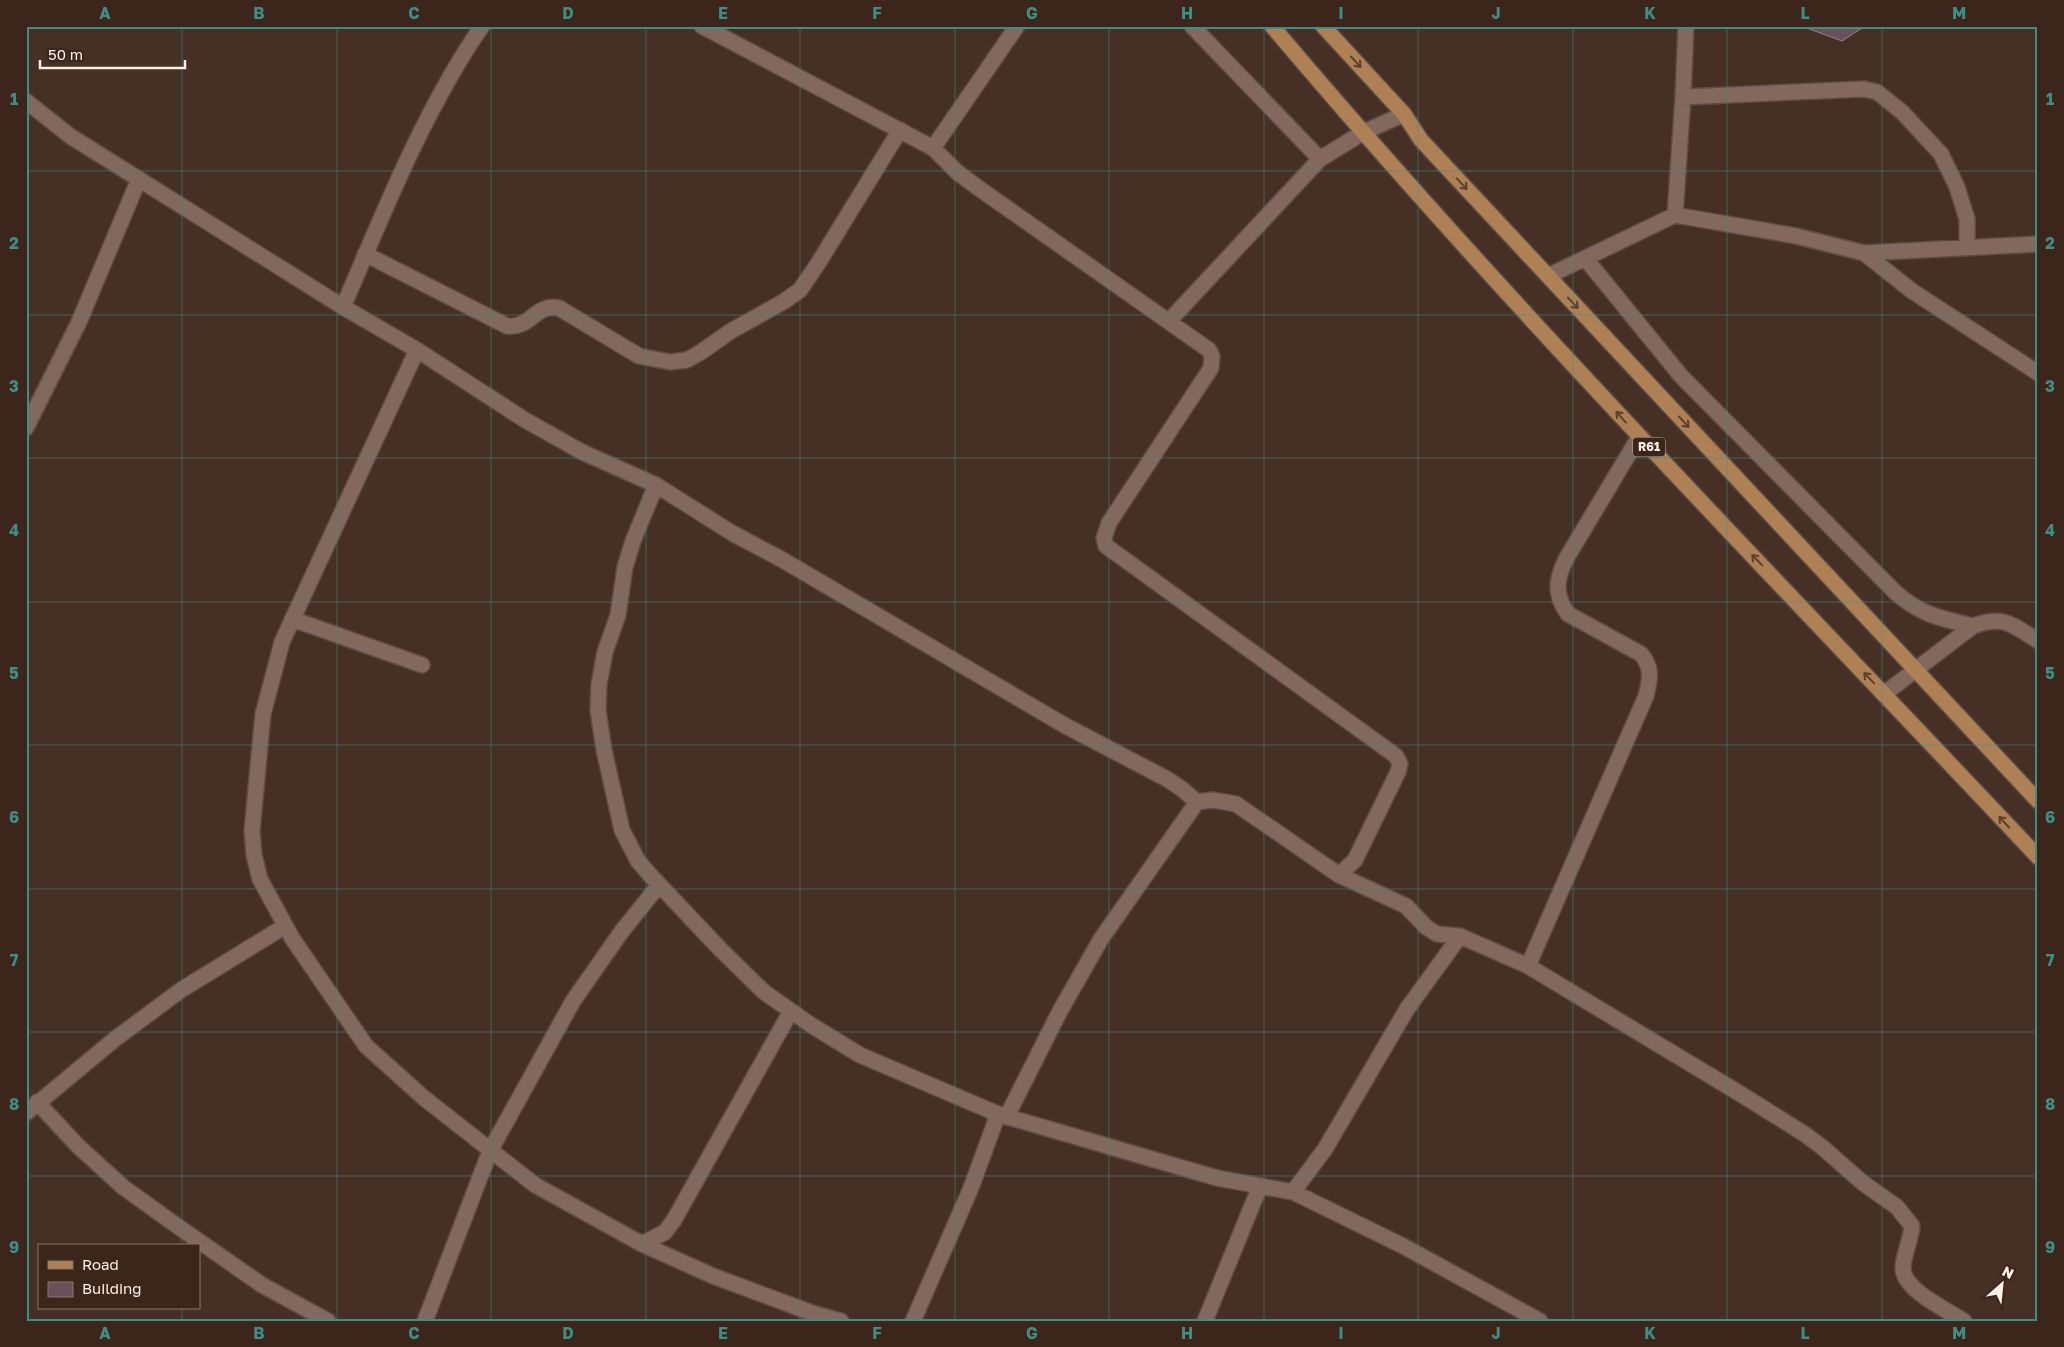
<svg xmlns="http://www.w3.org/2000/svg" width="2064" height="1347" font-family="'Golos Text',sans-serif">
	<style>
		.building { fill: #6a505a; stroke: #9a7d88 }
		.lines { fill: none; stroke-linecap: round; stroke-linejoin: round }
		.street-casing { stroke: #5e4b42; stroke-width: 18 }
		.primary-casing { stroke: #5e4b42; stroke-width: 18 }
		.street { stroke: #83685d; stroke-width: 15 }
		.primary { stroke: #ae8056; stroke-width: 15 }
		.oneway { stroke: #5e402d }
		.grid { fill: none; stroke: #3f8e86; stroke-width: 1; stroke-opacity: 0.55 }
		.labels { text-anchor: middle; stroke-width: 4; stroke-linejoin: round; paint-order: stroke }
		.shield { fill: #3c251b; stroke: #c4b2aa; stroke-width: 1 }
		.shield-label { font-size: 12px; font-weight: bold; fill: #feefe8 }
		.neatline { fill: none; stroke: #3f8e86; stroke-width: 2 }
		.grid-label { font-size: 16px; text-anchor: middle; font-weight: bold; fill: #3f8e86 }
	</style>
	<rect width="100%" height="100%" fill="#462f25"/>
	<path class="building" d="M1865,26L1842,41L1804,27V26Z"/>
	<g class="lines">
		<g class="street-casing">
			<path id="street" d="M702,26L933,148L957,172L977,187L1209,350L1212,356L1211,368L1109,523L1104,538L1106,546L1396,756L1400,764L1398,772L1355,860L1339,875
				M1192,26L1320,159
				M1683,97L1864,89L1877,92L1902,112L1941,154L1957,187L1967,219V248
				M26,101L70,136L343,307L417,350L525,420L582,452L656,485L732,533L781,559L1064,725L1167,779L1182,789L1197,802L1213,800L1236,804L1339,875L1406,906L1426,927L1437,934L1460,936L1528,966L1739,1093L1806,1135L1822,1147L1863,1183L1897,1207L1912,1226C1911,1239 1903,1257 1903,1268C1903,1290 1947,1310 1964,1321
				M933,148L1017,26
				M1675,215L1683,97L1686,26
				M1864,253L2038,244
				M365,254L507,326C531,329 535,303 559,308L639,356L670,362L687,360L701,352L731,331L783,302L800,290L819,262L900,130
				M1585,258L1681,376L1895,592C1921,615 1939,618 1973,626
				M1548,276L1675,215L1796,236L1864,253L1912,291L2038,373
				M343,307C384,212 423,112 482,26
				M1169,321L1320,159L1362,133L1404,114
				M417,350L282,642L263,714L252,831L254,855L260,879L292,938L366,1046L424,1098L535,1185L642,1244L713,1276L815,1314L841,1321
				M26,428L79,322L139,179
				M656,485L633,541L625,567L618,615L605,652L599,684L598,710L604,750L622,830L638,861L651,876L721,950L764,992L811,1025L860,1055L998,1114L1217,1178L1293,1192L1325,1149L1407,1009L1460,936
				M292,619L422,665
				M1884,694L1973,626C2004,615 2011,624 2038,641
				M1528,966L1646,696C1650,679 1653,668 1641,654L1568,614C1554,595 1556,579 1566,559L1639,437
				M37,1102L78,1146L123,1187L173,1223L262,1285L328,1321
				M26,1113L115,1039L181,990L285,926
				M1007,1116L1060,1011L1101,939L1197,802
				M1293,1192L1403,1246L1540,1321
				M642,1244L665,1232L674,1220L791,1011
				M425,1321L490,1151L573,1001L622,931L659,885
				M913,1321L971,1188L998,1114
				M1205,1321L1260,1186"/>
		</g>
		<g class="primary-casing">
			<path id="primary" d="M1272,26C1515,314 1780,583 2038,857
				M1323,26L1404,114L1421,140L2038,801"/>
		</g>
		<use href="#street" class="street"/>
		<use href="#primary" class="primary"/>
	</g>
	<defs><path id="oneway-shaft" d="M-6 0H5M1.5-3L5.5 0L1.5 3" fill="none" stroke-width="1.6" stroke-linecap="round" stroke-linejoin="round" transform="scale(1.25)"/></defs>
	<g class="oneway">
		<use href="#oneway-shaft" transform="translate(1356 62) rotate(47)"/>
		<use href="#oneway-shaft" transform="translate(1462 184) rotate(47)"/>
		<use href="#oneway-shaft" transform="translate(1573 303) rotate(47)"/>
		<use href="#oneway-shaft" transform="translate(1621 417) rotate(-132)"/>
		<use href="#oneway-shaft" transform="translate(1684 422) rotate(47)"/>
		<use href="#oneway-shaft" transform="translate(1757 560) rotate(-134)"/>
		<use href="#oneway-shaft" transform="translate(1869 678) rotate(-134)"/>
		<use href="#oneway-shaft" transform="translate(2004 822) rotate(-133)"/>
	</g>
	<path class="grid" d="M182,26V1246M337,26V1321M491,26V1321M646,26V1321M800,26V1321M955,26V1321M1109,26V1321M1264,26V1321M1418,26V1321M1573,26V1321M1727,26V1321M1882,26V1321M26,171H2038M26,315H2038M26,458H2038M26,602H2038M26,745H2038M26,889H2038M26,1032H2038M26,1176H2038M182,1308V1321"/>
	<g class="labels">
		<rect class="shield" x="1633" y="437.5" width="32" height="19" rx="4"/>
		<g class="shield-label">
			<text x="1649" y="451">R61</text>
		</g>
	</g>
	<rect width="2064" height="1347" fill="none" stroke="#3c251b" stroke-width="55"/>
	<rect x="38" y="1244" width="162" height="65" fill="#3c251b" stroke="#8a766d"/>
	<rect x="48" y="1261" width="25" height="8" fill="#ae8056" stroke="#8a766d"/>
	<text x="82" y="1270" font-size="15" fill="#feefe8">Road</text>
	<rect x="48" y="1282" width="25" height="15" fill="#6a505a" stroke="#8a766d"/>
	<text x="82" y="1294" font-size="15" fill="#feefe8">Building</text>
	<g transform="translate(2002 1284) rotate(27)" stroke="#3c251b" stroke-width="4" paint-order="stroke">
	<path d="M0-4L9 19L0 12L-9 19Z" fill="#feefe8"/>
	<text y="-8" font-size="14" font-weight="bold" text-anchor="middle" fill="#feefe8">N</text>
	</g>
	<path d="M40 60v8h145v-8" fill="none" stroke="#feefe8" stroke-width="2.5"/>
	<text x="48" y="60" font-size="15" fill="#feefe8" stroke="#3c251b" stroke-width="4" paint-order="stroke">50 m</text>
	<rect x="28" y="28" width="2008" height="1292" class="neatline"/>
	<g class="grid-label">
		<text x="105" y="19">A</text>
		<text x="259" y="19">B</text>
		<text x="414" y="19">C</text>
		<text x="568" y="19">D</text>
		<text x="723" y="19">E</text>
		<text x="877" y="19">F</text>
		<text x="1032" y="19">G</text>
		<text x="1187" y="19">H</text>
		<text x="1341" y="19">I</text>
		<text x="1496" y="19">J</text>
		<text x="1650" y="19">K</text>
		<text x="1805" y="19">L</text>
		<text x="1959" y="19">M</text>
		<text x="14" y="105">1</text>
		<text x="2050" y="105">1</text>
		<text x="14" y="249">2</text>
		<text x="2050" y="249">2</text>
		<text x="14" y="392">3</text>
		<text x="2050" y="392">3</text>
		<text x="14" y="536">4</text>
		<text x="2050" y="536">4</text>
		<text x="14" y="679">5</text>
		<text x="2050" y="679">5</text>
		<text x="14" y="823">6</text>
		<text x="2050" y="823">6</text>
		<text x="14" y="966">7</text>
		<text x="2050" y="966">7</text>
		<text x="14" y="1110">8</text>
		<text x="2050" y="1110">8</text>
		<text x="14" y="1253">9</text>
		<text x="2050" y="1253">9</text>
		<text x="105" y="1339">A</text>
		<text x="259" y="1339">B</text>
		<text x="414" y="1339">C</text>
		<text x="568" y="1339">D</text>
		<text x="723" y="1339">E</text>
		<text x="877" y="1339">F</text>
		<text x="1032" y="1339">G</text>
		<text x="1187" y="1339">H</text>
		<text x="1341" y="1339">I</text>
		<text x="1496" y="1339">J</text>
		<text x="1650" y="1339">K</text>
		<text x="1805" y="1339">L</text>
		<text x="1959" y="1339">M</text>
	</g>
</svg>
